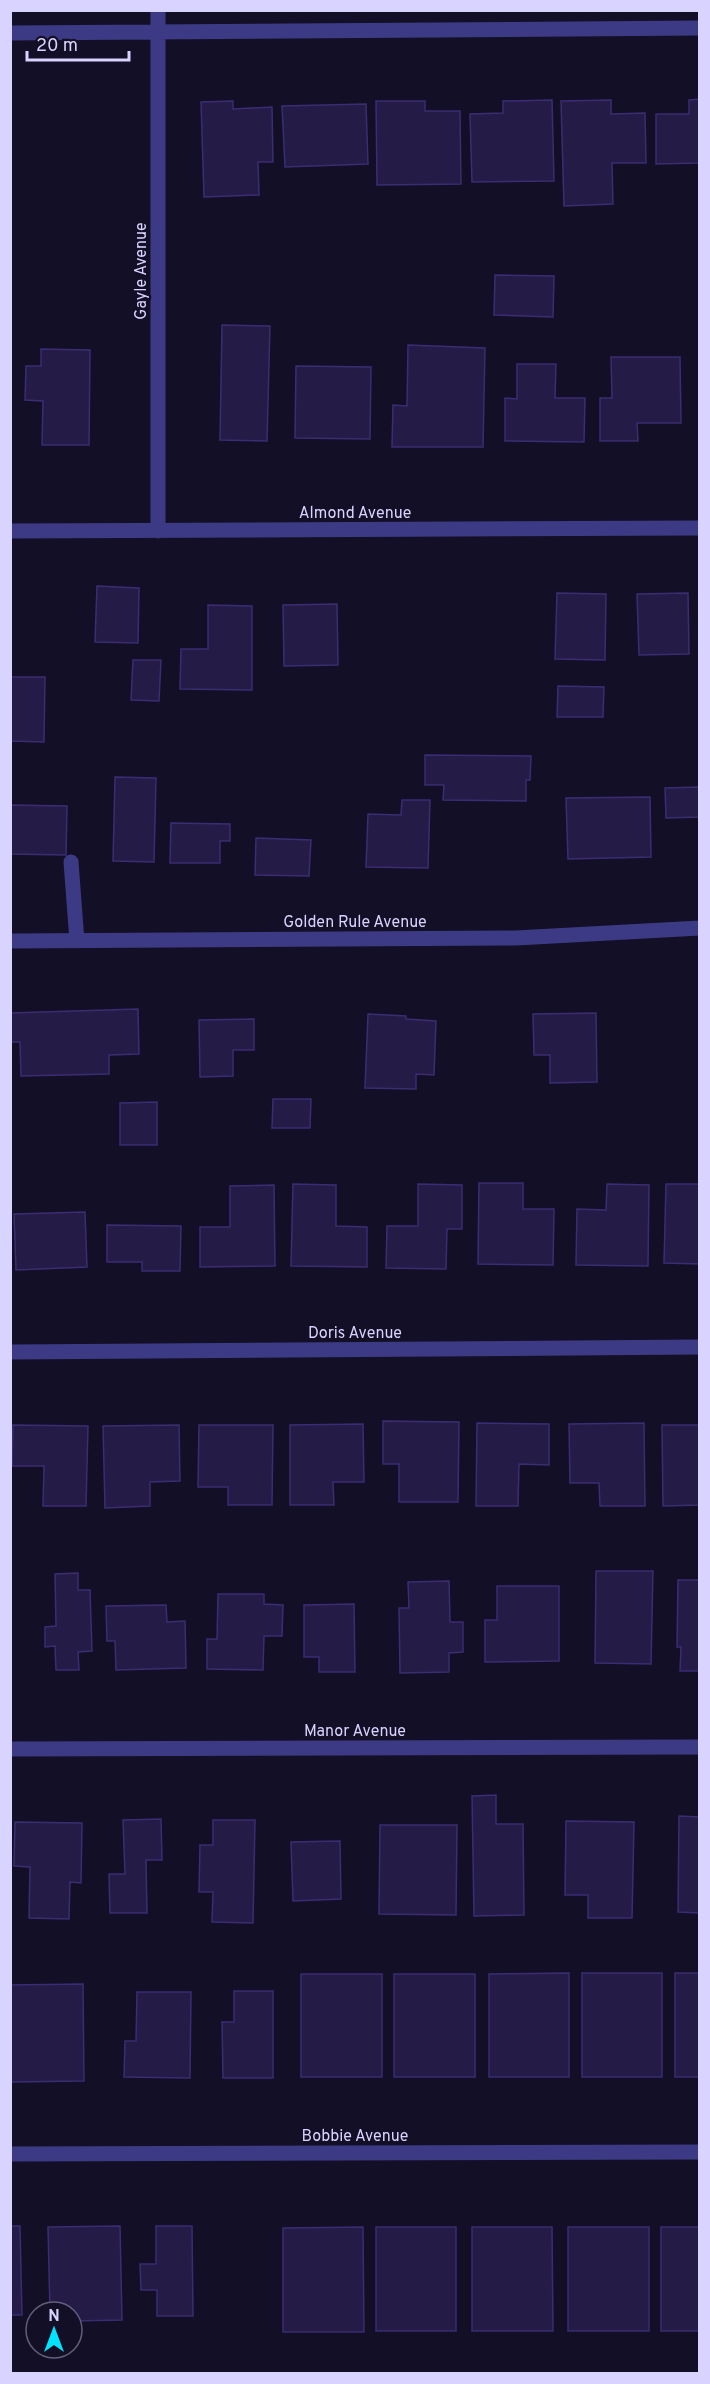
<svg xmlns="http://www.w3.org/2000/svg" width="710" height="2384" font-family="Overpass,sans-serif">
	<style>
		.building { fill: #241b47; stroke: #3b2d73; stroke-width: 1.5 }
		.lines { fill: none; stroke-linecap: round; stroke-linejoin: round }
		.minor { stroke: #3d3a85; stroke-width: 15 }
		.labels { text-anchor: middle; stroke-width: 4.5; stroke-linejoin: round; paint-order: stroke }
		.street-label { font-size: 16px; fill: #d9d4ff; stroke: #130f26 }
	</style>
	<rect width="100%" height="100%" fill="#130f26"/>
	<path class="building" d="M700,99V163L656,164V114H689V100Z
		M552,100L554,181L472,182L470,114L503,113V101Z
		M611,100V114L645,113L646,163H612L613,204L564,206L561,101Z
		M233,101V109L272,107L273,162H258L259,195L204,197L201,102Z
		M376,101H425V111H460L461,184L377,185Z
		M366,104L368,164L285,167L282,106Z
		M495,275L554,276L553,317L494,315Z
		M222,325L270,326L267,441L220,440Z
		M408,345L485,348L483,447H392L393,405L407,406Z
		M41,349L90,350L89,445H42L43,401L25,400L26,366H41Z
		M611,357H680L681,423H637L638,441H600V398H612Z
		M517,364H556L555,398H585L584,442L505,441V398L517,399Z
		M296,366L371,367L370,439L295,438Z
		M97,586L139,588L138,643L95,642Z
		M557,593L606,594L605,660L555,659Z
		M688,593L689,654L639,655L637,594Z
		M337,604L338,665L284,666L283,605Z
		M208,605L252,606V690L180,689L181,649H208Z
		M133,660H161L159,701L131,700Z
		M10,677H45L44,742L10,741Z
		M558,686L604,687L603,717H557Z
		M425,755L531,756L530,780H526V801L443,800L444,785H425Z
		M115,777L156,778L154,862L113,861Z
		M699,787V817L666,818L665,788Z
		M650,797L651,857L568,859L566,798Z
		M402,800H430L428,868L366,867L368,814L401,815Z
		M10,805L67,806L66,855L10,854Z
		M171,823L230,824V841H220V863H170Z
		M256,838L311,840L309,876L255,875Z
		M138,1009L139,1054L109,1055V1074L21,1076L20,1042H10V1013Z
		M596,1013L597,1082L550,1083V1055H534L533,1014Z
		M368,1014L406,1016V1019L436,1021L434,1075L416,1074V1089L365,1088Z
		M254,1019V1050H233V1076L200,1077L199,1020Z
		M273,1099H311L310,1128H272Z
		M157,1102V1145H120V1103Z
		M479,1183H523V1209H554L553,1265L478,1264Z
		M293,1184L336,1185V1226L367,1227V1267L291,1266Z
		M418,1184L462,1185V1229H447L446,1269L386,1268L387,1226H418Z
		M607,1184L649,1185L648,1266L576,1265L577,1209L606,1210Z
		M666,1184H700V1264L664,1263Z
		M274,1185L275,1266L200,1267V1227H230V1186Z
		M85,1212L87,1267L16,1270L14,1214Z
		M107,1225L181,1226L180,1271H142V1262H107Z
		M383,1421L459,1422L458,1502H399V1464H383Z
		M477,1423L549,1424V1465L519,1464L518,1506H476Z
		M644,1423L645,1506H600L599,1483H570L569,1424Z
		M363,1424L364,1482H333L334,1505H290V1425Z
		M13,1425L88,1426L86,1506H43L44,1466H12Z
		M179,1425L180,1481L150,1482V1506L105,1508L103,1426Z
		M199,1425H273L272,1505H228V1487H198Z
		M662,1425H700V1505L663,1506Z
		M596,1571H653L651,1664L595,1663Z
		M78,1573V1590H90L92,1651L78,1652L79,1670H56L55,1646L45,1647V1627L56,1626L55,1574Z
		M678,1580H700V1671H680L681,1647H677Z
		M449,1581L450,1622H463V1652L449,1653V1672L400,1673L399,1608H409L408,1582Z
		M497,1586H559V1661L485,1662V1620H497Z
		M218,1594H264V1604L283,1605L282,1636H264L263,1670L207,1669V1639H217Z
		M354,1604L355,1672H319V1657H304V1605Z
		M166,1605L167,1622L185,1621L186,1668L116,1670L115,1641H107L106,1606Z
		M496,1795V1824H523L524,1915L474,1916L472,1796Z
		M679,1816L700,1817V1913L678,1912Z
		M161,1819L162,1860H146L147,1913H110L109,1874H125L123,1820Z
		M213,1820H255L253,1923L212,1922L213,1892H199L200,1845H213Z
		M566,1821L634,1822L632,1918H588V1895H565Z
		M15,1822L82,1823L81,1883L70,1882L69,1919L29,1918L30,1867L14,1866Z
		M380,1825H457L456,1915L379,1914Z
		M340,1841L341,1899L293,1901L291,1842Z
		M569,1973V2077H489V1974Z
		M582,1973H662V2077H582Z
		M675,1973H700V2077H675Z
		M301,1974H382V2077H301Z
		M394,1974H475V2077H394Z
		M83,1984L84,2081L10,2082V1985Z
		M234,1991H273V2078H223L222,2022H234Z
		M137,1992H191L190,2078L124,2077L125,2041H136Z
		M10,2226H20L22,2315H10Z
		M120,2226L122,2320L72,2321V2312H50L48,2227Z
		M156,2226H192L193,2316H157V2290H141L140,2264H156Z
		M363,2227L364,2332H283V2228Z
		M376,2227H456V2331H376Z
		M472,2227H552L553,2331H472Z
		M568,2227H649V2331H568Z
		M661,2227H700V2331H661Z"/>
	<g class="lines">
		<path class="minor" d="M158,10V531
			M10,33L700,28
			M10,531L700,528
			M71,862L77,941
			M10,941L516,938L700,928
			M10,1352L700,1347
			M10,1749L700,1747
			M10,2154L700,2152"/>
	</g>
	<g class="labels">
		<g class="street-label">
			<text transform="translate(140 271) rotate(-90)" y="6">Gayle Avenue</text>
			<text x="355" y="518">Almond Avenue</text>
			<text x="355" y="927">Golden Rule Avenue</text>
			<text x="355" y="1338">Doris Avenue</text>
			<text x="355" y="1736">Manor Avenue</text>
			<text x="355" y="2141">Bobbie Avenue</text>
		</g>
	</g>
	<rect width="710" height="2384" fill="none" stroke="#d9d4ff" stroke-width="24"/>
	<g transform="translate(54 2330)"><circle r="28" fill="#130f26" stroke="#625e7d" stroke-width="1.5"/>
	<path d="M0-4.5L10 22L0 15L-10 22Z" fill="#00e5ff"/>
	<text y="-9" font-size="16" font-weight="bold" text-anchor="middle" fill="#d9d4ff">N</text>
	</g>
	<path d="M27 51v9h102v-9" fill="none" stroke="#d9d4ff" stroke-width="3"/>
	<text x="36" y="51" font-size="18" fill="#d9d4ff" stroke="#130f26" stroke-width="4.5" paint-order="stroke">20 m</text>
</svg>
